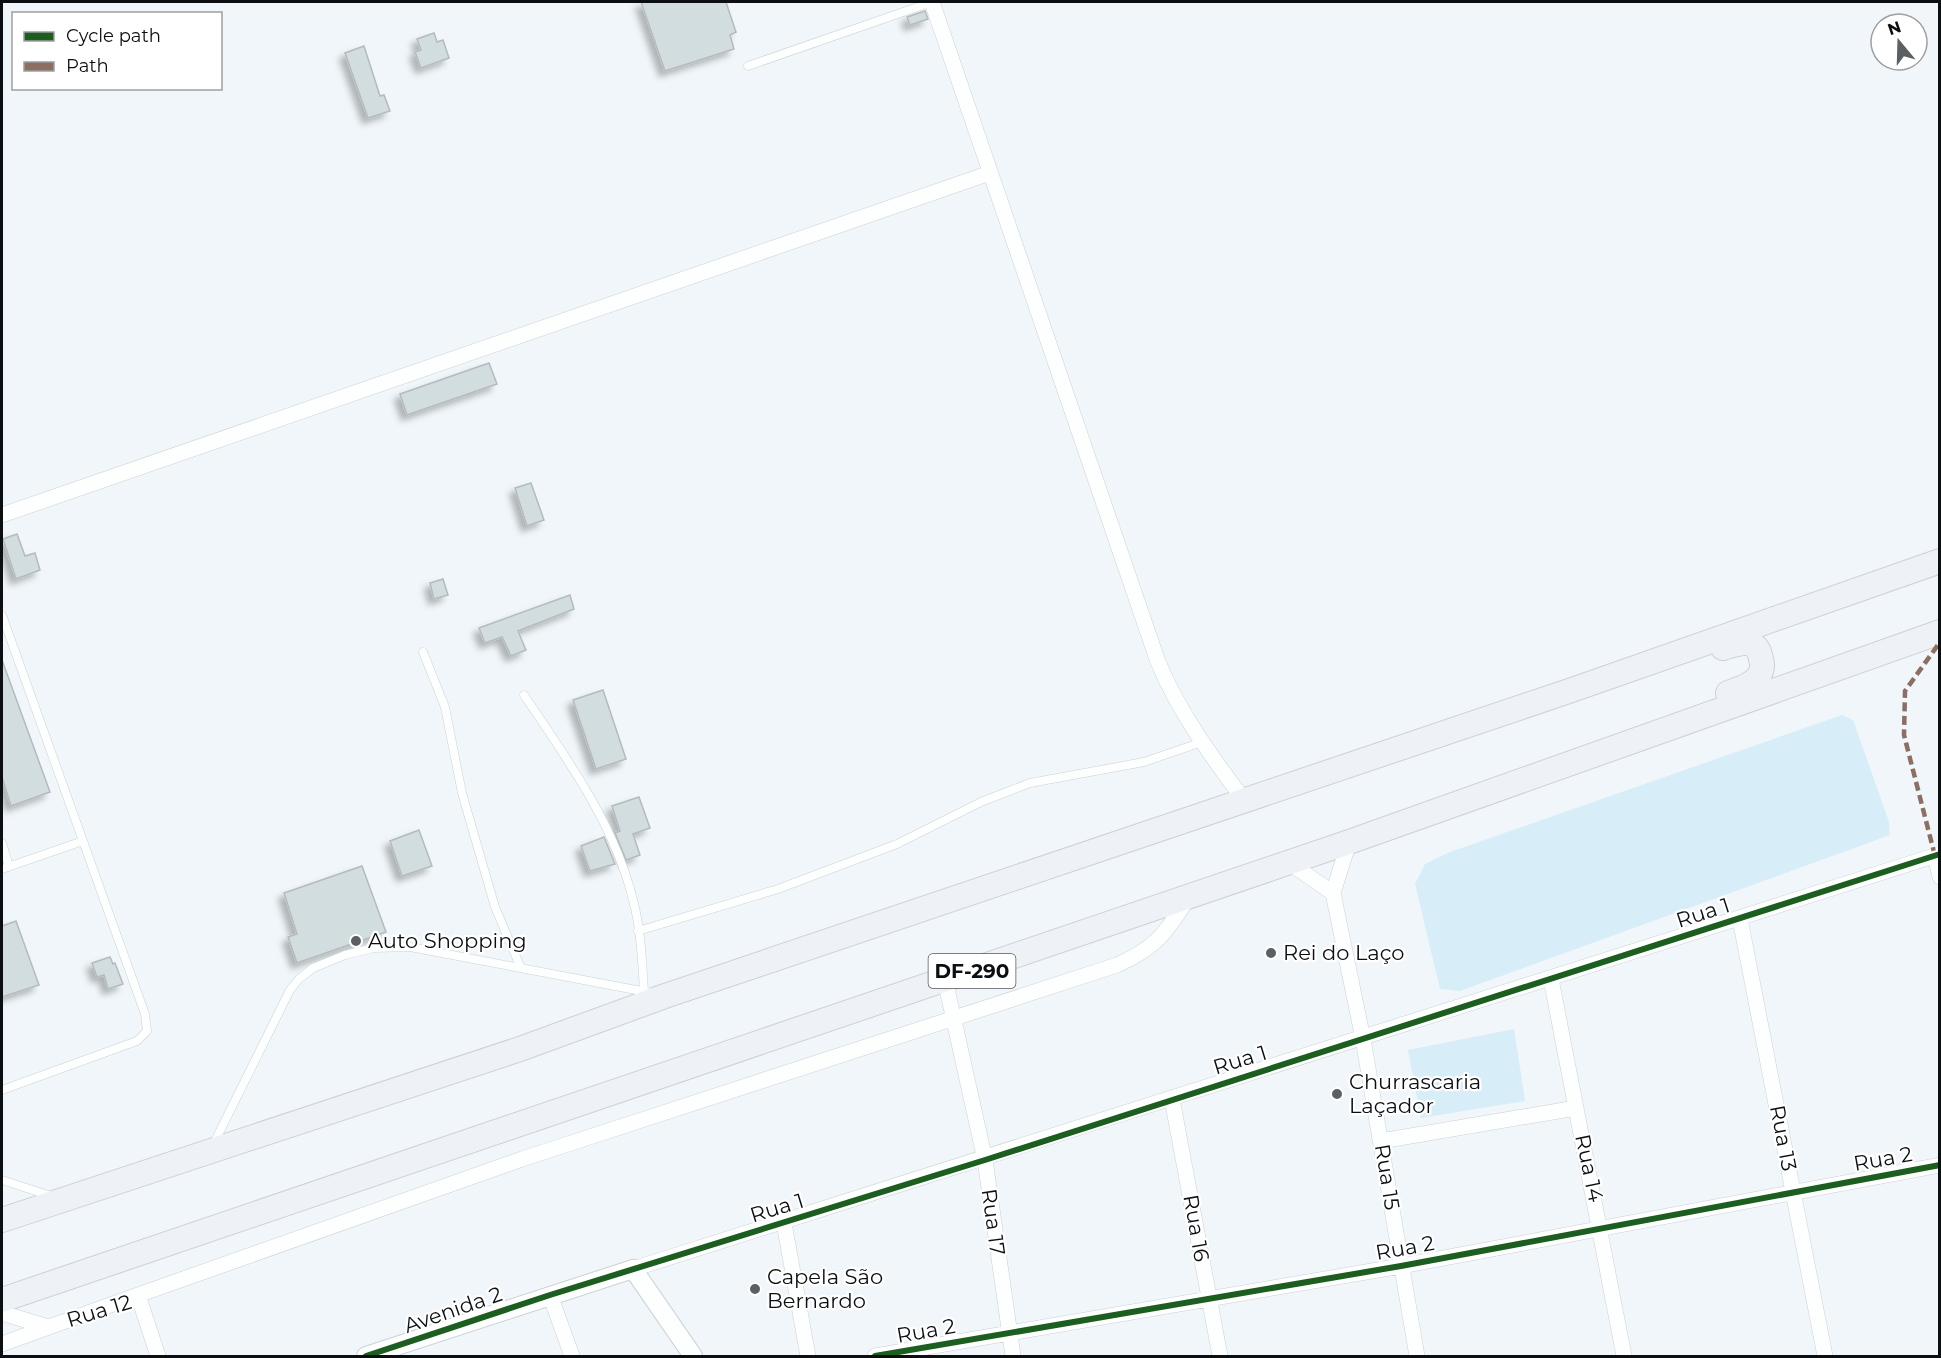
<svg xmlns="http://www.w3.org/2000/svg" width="1941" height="1358" font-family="Montserrat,sans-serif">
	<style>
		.green { fill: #d7edf7 }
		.building { fill: #d2dde0; stroke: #b6babc; stroke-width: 1.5; filter: url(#shadow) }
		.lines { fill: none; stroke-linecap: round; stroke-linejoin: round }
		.service-casing { stroke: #ccd1d4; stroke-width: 9 }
		.minor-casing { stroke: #ccd1d4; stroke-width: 16 }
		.tertiary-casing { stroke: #ccd1d4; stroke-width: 20 }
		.trunk-casing { stroke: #ced1d3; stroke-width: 26 }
		.service { stroke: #fdfefe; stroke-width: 8 }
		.minor { stroke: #fdfefe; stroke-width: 15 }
		.tertiary { stroke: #fdfefe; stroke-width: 18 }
		.trunk { stroke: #eef2f6; stroke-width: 24 }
		.quiet { stroke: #8d6e63; stroke-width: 4.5; stroke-dasharray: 9 4.5; stroke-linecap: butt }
		.cycleway-casing { stroke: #fff; stroke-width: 10 }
		.cycleway { stroke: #1b5e20; stroke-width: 6 }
		.poi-dot { fill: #5c6063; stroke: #fff; stroke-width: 2 }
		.labels { text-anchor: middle; stroke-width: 4.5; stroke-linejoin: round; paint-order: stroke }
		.shield { fill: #fff; stroke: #555758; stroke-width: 1.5 }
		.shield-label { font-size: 20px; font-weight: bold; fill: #0c0f11 }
		.street-label { font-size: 21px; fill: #0c0f11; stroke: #fff }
		.poi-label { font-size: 21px; fill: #0c0f11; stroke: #fff; text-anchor: start }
	</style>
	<defs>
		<filter id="shadow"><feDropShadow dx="-5.5" dy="5.5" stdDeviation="3" flood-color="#0004"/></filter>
	</defs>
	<rect width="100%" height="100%" fill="#f0f6fa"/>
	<path class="green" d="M1842,715L1853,720L1889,822L1890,835L1460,991L1440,989L1415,884L1425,864L1450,852Z
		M1514,1029L1525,1101L1421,1118L1408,1050Z"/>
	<path class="building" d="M641,2H726L736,32L730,35L734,49L665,71Z
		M925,11L928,19L910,25L907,17Z
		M434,33L437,42L443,40L449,58L421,68L415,52L421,50L417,39Z
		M364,46L380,96L384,95L390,111L368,118L345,53Z
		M489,363L497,384L407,415L400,394Z
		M531,483L544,520L527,526L515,488Z
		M17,534L25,556L35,553L40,570L16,579L3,539Z
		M443,579L448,595L434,599L430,583Z
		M570,595L574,609L518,631L526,650L511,656L502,637L485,643L479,628Z
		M2,660L50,792L11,806L2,777Z
		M603,690L626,759L596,769L573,700Z
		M639,797L650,828L633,834L640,855L626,860L615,833L620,831L612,806Z
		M419,830L432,866L402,876L390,841Z
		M604,837L615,864L590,871L581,846Z
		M362,866L386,932L297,963L288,937L297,934L284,893Z
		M16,921L39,985L2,997V926Z
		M110,957L113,964L115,963L123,984L108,989L104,975L97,977L92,963Z"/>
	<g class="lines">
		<g class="service-casing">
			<path id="service" d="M748,66L932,2
				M2,615L145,1014L147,1031L137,1041L2,1090
				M423,652L445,707L462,793L495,907L520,966
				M524,695C567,759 614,823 633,900C641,929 642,961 644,991
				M2,843L9,866
				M2,869L83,841
				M638,931L778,889L897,844L981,802L1030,783L1144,762L1202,742
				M213,1145L290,990L299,979L313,968L345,955L373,948L410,947L652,993
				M2,1180L51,1196"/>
		</g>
		<g class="minor-casing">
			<path id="minor" d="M932,2L1158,662C1179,712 1211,756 1244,800
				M2,515L990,173
				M1935,856L1940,877
				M1288,862L1333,893L1349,842
				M1333,893L1363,1039L1417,1356
				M1740,919L1825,1356
				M1551,979L1624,1356
				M945,980L985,1160L1013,1356
				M1172,1099L1220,1356
				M1381,1141L1576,1108
				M784,1223L808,1356
				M633,1269L1940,854
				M138,1295L522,1159L1117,965C1158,947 1167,931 1190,895
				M550,1295L572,1356
				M2,1313L48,1327
				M2,1344L138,1295L158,1356
				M875,1356L1401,1266L1940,1165"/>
		</g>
		<g class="tertiary-casing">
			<path id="tertiary" d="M366,1356L633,1269L693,1356"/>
		</g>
		<g class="trunk-casing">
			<path id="trunk" d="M1723,648C1739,643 1757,636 1761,659C1763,665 1762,672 1758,677C1751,686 1738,689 1728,693
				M2,1220L520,1049L665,996L1569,691L1940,561
				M2,1300L1349,842L1940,632"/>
		</g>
		<use href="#service" class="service"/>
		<use href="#minor" class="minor"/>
		<use href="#tertiary" class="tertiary"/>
		<use href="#trunk" class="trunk"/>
		<path class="quiet" d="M1935,856L1904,735L1905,691L1940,642"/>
		<g class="cycleway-casing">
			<path id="cycleway" d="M366,1356L550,1295L985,1160L1940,854
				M875,1356L1401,1266L1940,1165"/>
		</g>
		<use href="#cycleway" class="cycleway"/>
	</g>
	<g class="poi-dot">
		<circle cx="356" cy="941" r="6"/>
		<circle cx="1271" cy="953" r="6"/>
		<circle cx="1337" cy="1094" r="6"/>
		<circle cx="755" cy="1289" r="6"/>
	</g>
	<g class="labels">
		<rect class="shield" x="928.5" y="954" width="87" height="34" rx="4.5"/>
		<g class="shield-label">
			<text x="972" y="978">DF-290</text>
		</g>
		<g class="street-label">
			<text transform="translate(1703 913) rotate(-18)" y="7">Rua 1</text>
			<text transform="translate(1240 1060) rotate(-17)" y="7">Rua 1</text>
			<text transform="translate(1783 1138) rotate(79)" y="7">Rua 13</text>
			<text transform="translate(1883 1159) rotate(-10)" y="7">Rua 2</text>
			<text transform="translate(1589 1168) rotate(78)" y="7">Rua 14</text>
			<text transform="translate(1387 1177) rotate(81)" y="7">Rua 15</text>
			<text transform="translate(777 1208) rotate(-17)" y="7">Rua 1</text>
			<text transform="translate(993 1222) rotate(82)" y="7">Rua 17</text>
			<text transform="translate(1196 1228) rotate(80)" y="7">Rua 16</text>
			<text transform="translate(1405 1248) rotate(-10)" y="7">Rua 2</text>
			<text transform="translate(453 1310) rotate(-19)" y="7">Avenida 2</text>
			<text transform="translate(99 1311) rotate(-17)" y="7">Rua 12</text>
			<text transform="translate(926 1331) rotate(-10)" y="7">Rua 2</text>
		</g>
		<g class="poi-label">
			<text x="368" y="948">Auto Shopping</text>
			<text x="1283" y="960">Rei do Laço</text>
			<text x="1349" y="1089">Churrascaria<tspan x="1349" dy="24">Laçador</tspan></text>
			<text x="767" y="1284">Capela São<tspan x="767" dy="24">Bernardo</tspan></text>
		</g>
	</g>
	<rect width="1941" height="1358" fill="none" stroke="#0c0f11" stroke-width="6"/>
	<rect x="12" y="12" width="210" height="78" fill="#ffffff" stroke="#9e9fa0" stroke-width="1.5"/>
	<rect x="24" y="32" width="30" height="9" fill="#1b5e20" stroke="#9e9fa0" stroke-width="1.5"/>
	<text x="66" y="42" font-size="18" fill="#0c0f11">Cycle path</text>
	<rect x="24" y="62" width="30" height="9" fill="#8d6e63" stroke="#9e9fa0" stroke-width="1.5"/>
	<text x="66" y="72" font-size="18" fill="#0c0f11">Path</text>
	<g transform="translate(1899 42) rotate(341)"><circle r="28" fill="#ffffff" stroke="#9e9fa0" stroke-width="1.5"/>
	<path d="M0-4.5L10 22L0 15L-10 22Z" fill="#5c6063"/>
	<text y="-9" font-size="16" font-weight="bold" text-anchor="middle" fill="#0c0f11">N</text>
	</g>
</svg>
